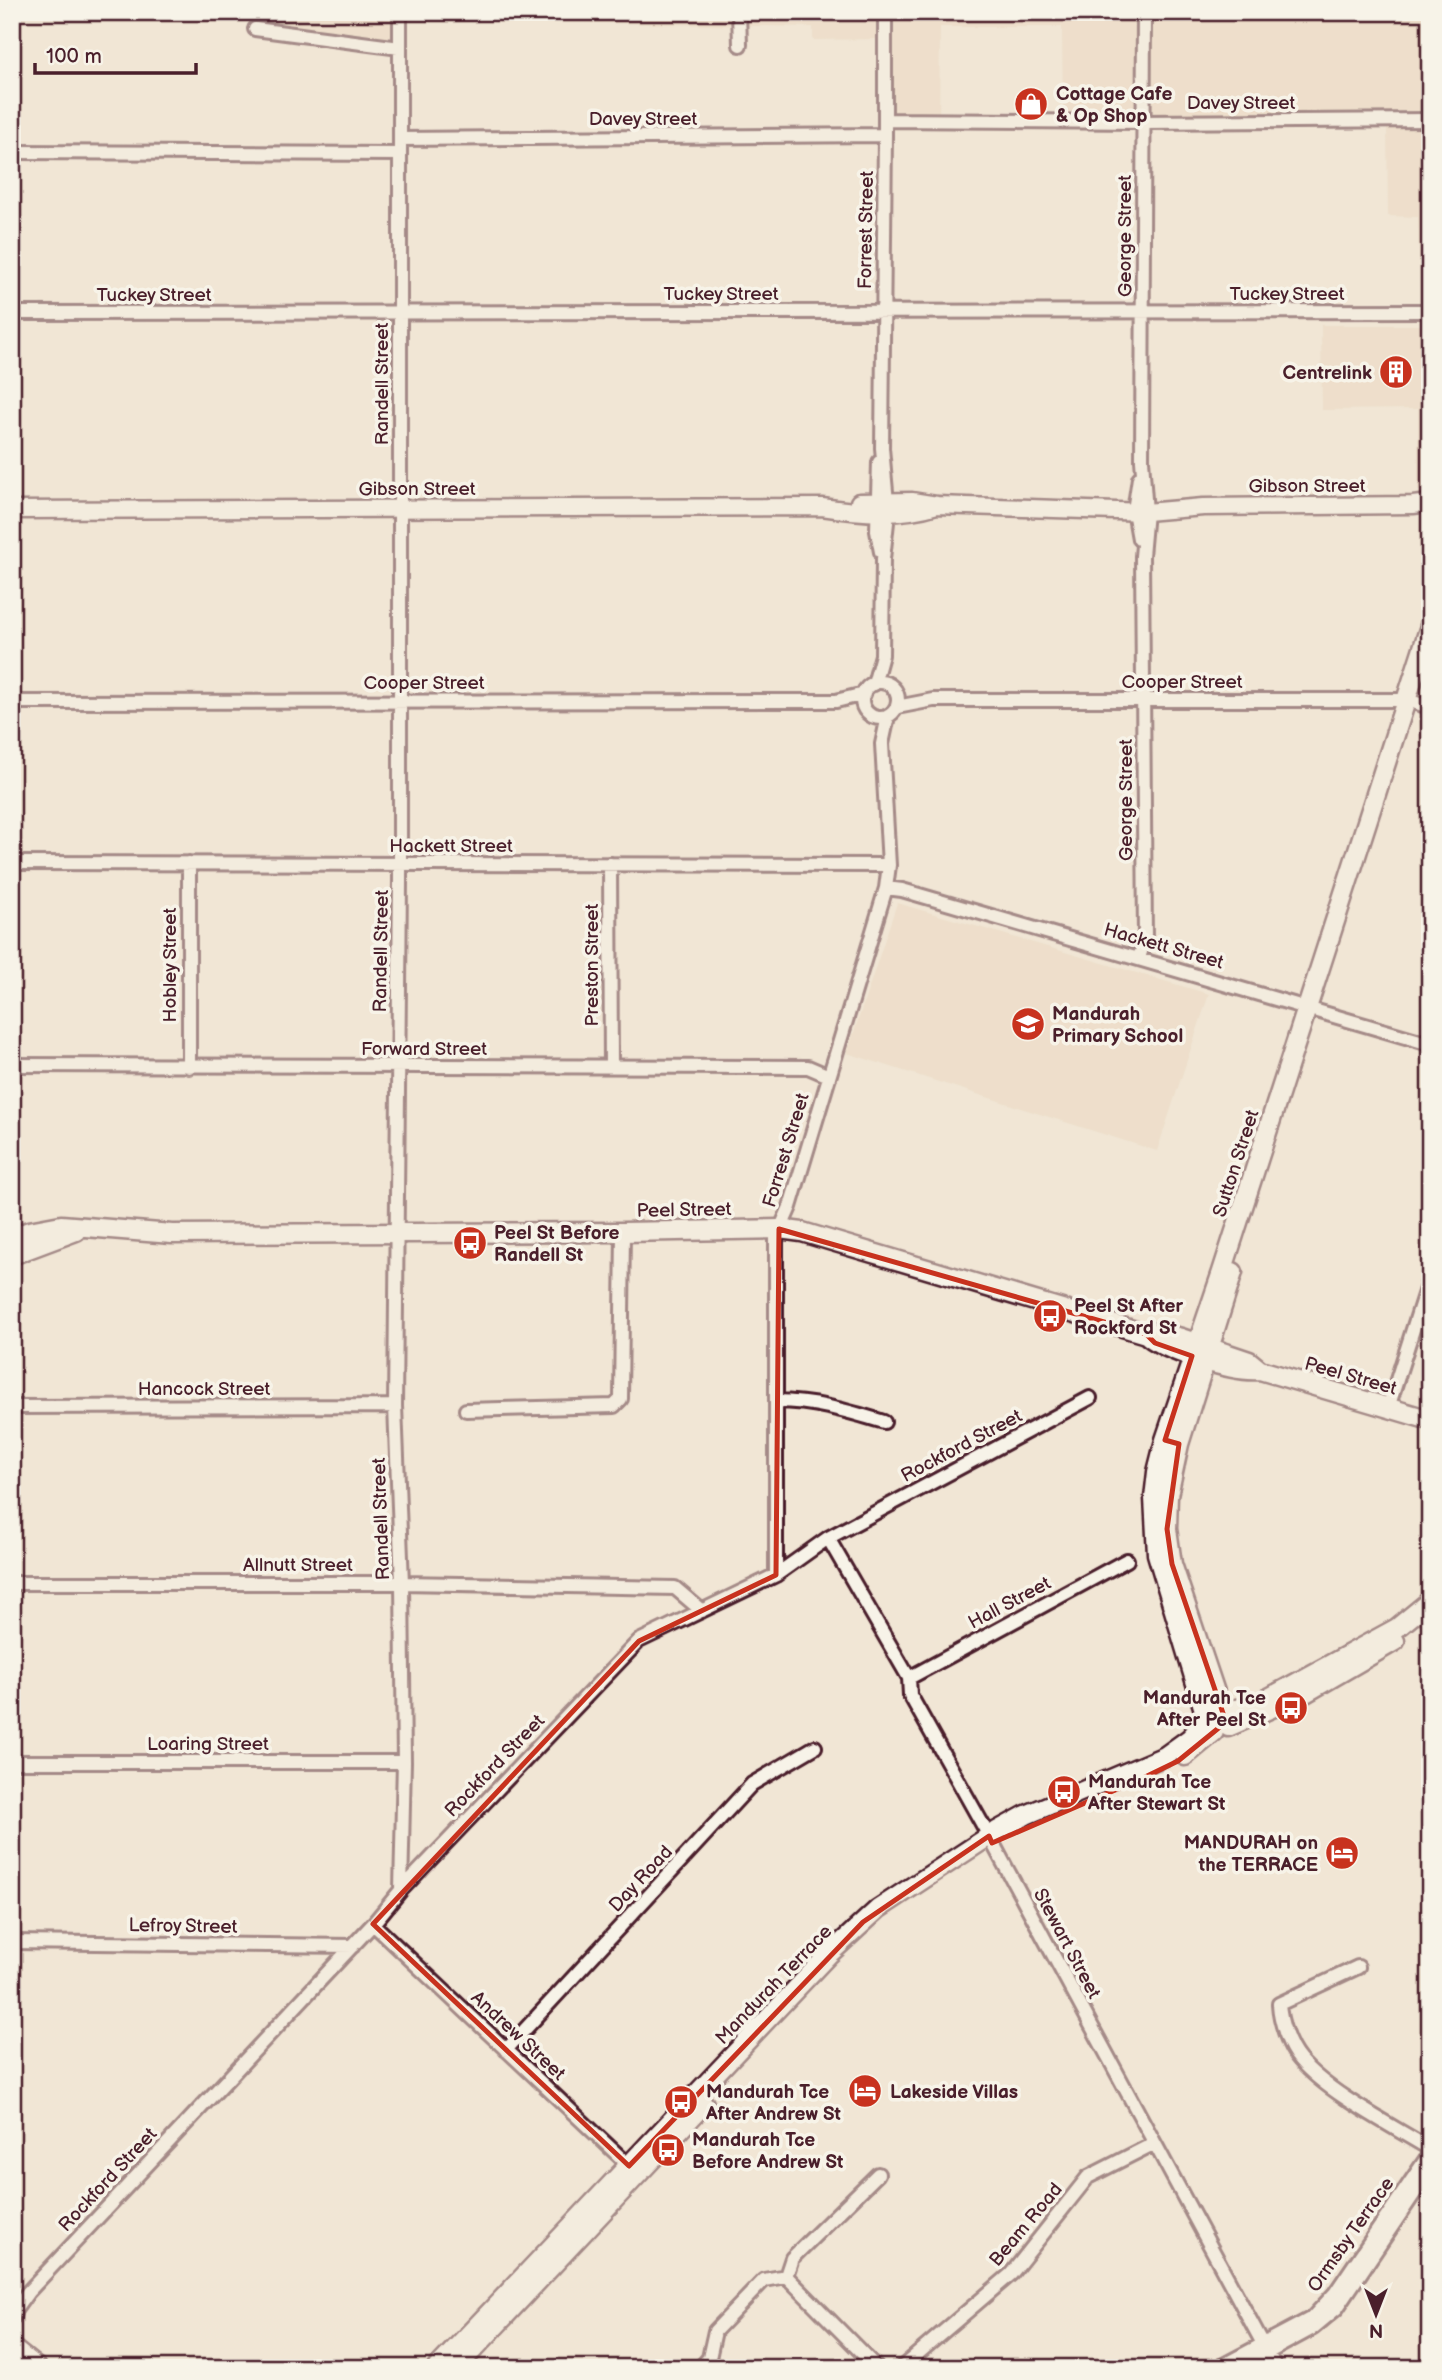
<svg xmlns="http://www.w3.org/2000/svg" width="1442" height="2380" font-family="'Balsamiq Sans',sans-serif">
	<style>
		.built { fill: #ead6be }
		.lines { fill: none; stroke-linecap: round; stroke-linejoin: round }
		.minor-casing { stroke: #4a1f2b; stroke-width: 18 }
		.tertiary-casing { stroke: #4a1f2b; stroke-width: 21 }
		.secondary-casing { stroke: #4a1f2b; stroke-width: 23 }
		.minor { stroke: #f7f3e8; stroke-width: 12 }
		.tertiary { stroke: #f7f3e8; stroke-width: 16 }
		.secondary { stroke: #f7f3e8; stroke-width: 18 }
		.marked { fill: none; stroke: #c8321e; stroke-width: 5; stroke-linejoin: round }
		.labels { text-anchor: middle; stroke-width: 7; stroke-linejoin: round; paint-order: stroke }
		.poi-label { font-size: 19px; font-weight: bold; fill: #4a1f2b; stroke: #f7f3e8; text-anchor: start }
		.street-label { font-size: 19px; fill: #4a1f2b; stroke: #f7f3e8 }
	</style>
	<rect width="100%" height="100%" fill="#f1e6d5"/>
	<filter id="ink" filterUnits="userSpaceOnUse"><feTurbulence type="fractalNoise" baseFrequency=".0143" numOctaves="2"/><feDisplacementMap in="SourceGraphic" scale="14" xChannelSelector="R" yChannelSelector="G"/><feConvolveMatrix kernelMatrix="1 2 1 2 8 2 1 2 1" color-interpolation-filters="sRGB"/></filter>
	<g filter="url(#ink)">
		<path class="built" d="M249,12H1430V490L1418,491V409L1322,410L1321,325H1421L1418,217L1388,216L1387,125H1063L1062,27H940L939,127L881,125L878,39L813,40V27L403,19V52L248,32Z
			M897,903L1209,994L1157,1151L847,1053Z"/>
		<g class="lines">
			<g class="minor-casing">
				<path id="minor" d="M400,12V882L395,1406L402,1583L404,1762L401,1890
					M739,12L740,45
					M255,29L400,48
					M885,120L1144,122L1430,120
					M400,139L885,135
					M12,152L400,154
					M12,313L1430,311
					M879,462L877,531L881,552
					M1139,539L1134,511L1139,478
					M862 700a18 18 0 1 1 36 0a18 18 0 1 1-36 0Z
					M874,684L882,655L883,559L888,513L882,448L885,135V12
					M12,702L836,701L864,694
					M897,707L933,700H1406L1430,707
					M12,863L889,865
					M189,863V1067
					M610,864L611,1066
					M886,888L902,890L1430,1044
					M1139,958L1145,939L1142,556L1146,512L1142,460L1144,12
					M12,1065L808,1067L829,1076
					M776,1401C813,1401 848,1411 884,1422
					M12,1407L395,1406
					M1388,1408L1430,1276
					M466,1410L614,1406L621,1399L623,1232
					M828,1538L909,1678L910,1695L989,1836L1276,2368
					M776,1575V1239L790,1207L886,888L889,865L882,744L888,716
					M12,1583H402L675,1588L702,1611
					M909,1678L1127,1560
					M12,1762H404
					M373,1924L635,2171
					M12,1942L353,1946
					M1358,1967L1279,2004C1280,2021 1288,2046 1300,2060C1329,2094 1391,2125 1430,2149
					M506,2050L752,1784L815,1747
					M786,2276L877,2368
					M12,2319L15,2310L28,2292L373,1924L401,1890L639,1641L776,1575L828,1538L1090,1398
					M700,2368L709,2358L715,2331L764,2280L786,2276L792,2258L878,2174
					M901,2368L1011,2274L1088,2177L1153,2144
					M1218,2368L1312,2318L1335,2293L1430,2153
					M1239,2368L1313,2328L1337,2308L1430,2170"/>
			</g>
			<g class="tertiary-casing">
				<path id="tertiary" d="M859,502L912,501L937,505L1146,512L1203,507L1413,505L1430,503
					M12,510L822,507C861,513 899,517 937,505"/>
			</g>
			<g class="secondary-casing">
				<path id="secondary" d="M12,1238L29,1231L61,1225L172,1234L623,1232L779,1229L802,1232L1146,1334L1158,1332L1181,1338L1249,1361L1260,1370
					M12,1255L76,1231
					M1146,1334C1163,1351 1235,1373 1260,1370L1430,1420
					M1221,1710L1172,1564L1167,1529L1168,1495L1179,1444L1233,1272
					M1223,1711L1254,1706L1397,1628L1430,1601
					M1206,1717L1157,1554L1154,1498L1157,1472L1165,1440L1222,1272L1430,626
					M1228,1727L1302,1695L1395,1641
					M1185,1756L1214,1732
					M12,2348L37,2368
					M437,2368L828,1955L878,1909L997,1831L1026,1815L1165,1756L1190,1738L1206,1720
					M456,2368L704,2104"/>
			</g>
			<use href="#minor" class="minor"/>
			<use href="#tertiary" class="tertiary"/>
			<use href="#secondary" class="secondary"/>
		</g>
	</g>
	<path d="M0 0H1442V2380H0ZM779,1229L1146,1334L1155,1343L1192,1356L1165,1440L1179,1444L1167,1529L1172,1564L1226,1722L1178,1761L1143,1778L992,1843L989,1836L863,1922L629,2166L373,1924L639,1641L776,1575Z" fill="#f1e6d5" fill-opacity=".55" fill-rule="evenodd"/>
	<path class="marked" d="M779,1229L1146,1334L1155,1343L1192,1356L1165,1440L1179,1444L1167,1529L1172,1564L1226,1722L1178,1761L1143,1778L992,1843L989,1836L863,1922L629,2166L373,1924L639,1641L776,1575Z"/>
	<defs>
		<g id="shop-disc" transform="scale(1.75)"><circle r="9.5" fill="#c8321e" stroke="#f7f3e8"/><path d="M-5-2.5h2.3a2.7 3.5 0 0 1 5.4 0H5L5.5 6h-11ZM-1.5-2.5h3a1.5 2.3 0 0 0-3 0Z" fill="#fff"/></g>
		<g id="building-disc" transform="scale(1.75)"><circle r="9.5" fill="#c8321e" stroke="#f7f3e8"/><path d="M-4-6H4V6H1V3H-1V6H-4ZM-2.5-4.3h1.7v1.8h-1.7ZM.8-4.3h1.7v1.8H.8ZM-2.5-1h1.7V.8h-1.7ZM.8-1h1.7V.8H.8Z" fill="#fff"/></g>
		<g id="school-disc" transform="scale(1.75)"><circle r="9.5" fill="#c8321e" stroke="#f7f3e8"/><path d="M0-5L7-2L0 1L-7-2ZM-4 1L0 2.5L4 1V4Q0 6-4 4Z" fill="#fff"/></g>
		<g id="bus-disc" transform="scale(1.75)"><circle r="9.5" fill="#c8321e" stroke="#f7f3e8"/><path d="M-5-6H5V4H4V6H2V4H-2V6H-4V4H-5ZM-3.5-4V0h7V-4ZM-3.5 1.2v1.5H-2V1.2ZM2 1.2v1.5H3.5V1.2Z" fill="#fff"/></g>
		<g id="hotel-disc" transform="scale(1.75)"><circle r="9.5" fill="#c8321e" stroke="#f7f3e8"/><path d="M-6-4.5h1.5V1H6V5H4.5V3h-9V5H-6ZM-4 0a1.8 1.8 0 1 1 3.6 0ZM.5 0V-2.5h3Q6-2.5 6 0Z" fill="#fff"/></g>
	</defs>
	<g fill-rule="evenodd">
		<use href="#shop-disc" x="1031" y="104"/>
		<use href="#building-disc" x="1396" y="372"/>
		<use href="#school-disc" x="1028" y="1024"/>
		<use href="#bus-disc" x="470" y="1243"/>
		<use href="#bus-disc" x="1050" y="1316"/>
		<use href="#bus-disc" x="1291" y="1708"/>
		<use href="#bus-disc" x="1064" y="1792"/>
		<use href="#hotel-disc" x="1342" y="1853"/>
		<use href="#hotel-disc" x="865" y="2091"/>
		<use href="#bus-disc" x="681" y="2102"/>
		<use href="#bus-disc" x="668" y="2150"/>
	</g>
	<g class="labels">
		<g class="poi-label">
			<text x="1056" y="100">Cottage Cafe<tspan x="1056" dy="22">&amp; Op Shop</tspan></text>
			<text x="1372" y="379" text-anchor="end">Centrelink</text>
			<text x="1052" y="1020">Mandurah<tspan x="1052" dy="22">Primary School</tspan></text>
			<text x="494" y="1239">Peel St Before<tspan x="494" dy="22">Randell St</tspan></text>
			<text x="1074" y="1312">Peel St After<tspan x="1074" dy="22">Rockford St</tspan></text>
			<text x="1266" y="1704" text-anchor="end">Mandurah Tce<tspan x="1266" dy="22">After Peel St</tspan></text>
			<text x="1088" y="1788">Mandurah Tce<tspan x="1088" dy="22">After Stewart St</tspan></text>
			<text x="1318" y="1849" text-anchor="end">MANDURAH on<tspan x="1318" dy="22">the TERRACE</tspan></text>
			<text x="706" y="2098">Mandurah Tce<tspan x="706" dy="22">After Andrew St</tspan></text>
			<text x="890" y="2098">Lakeside Villas</text>
			<text x="692" y="2146">Mandurah Tce<tspan x="692" dy="22">Before Andrew St</tspan></text>
		</g>
		<g class="street-label">
			<text x="1241" y="109">Davey Street</text>
			<text x="643" y="125">Davey Street</text>
			<text transform="translate(865 230) rotate(-89)" y="7">Forrest Street</text>
			<text transform="translate(1124 236) rotate(-90)" y="7">George Street</text>
			<text x="721" y="300">Tuckey Street</text>
			<text x="1287" y="300">Tuckey Street</text>
			<text x="154" y="301">Tuckey Street</text>
			<text transform="translate(381 384) rotate(-90)" y="7">Randell Street</text>
			<text x="1307" y="492">Gibson Street</text>
			<text x="417" y="495">Gibson Street</text>
			<text x="1182" y="688">Cooper Street</text>
			<text x="424" y="689">Cooper Street</text>
			<text transform="translate(1125 800) rotate(-90)" y="7">George Street</text>
			<text x="451" y="852">Hackett Street</text>
			<text transform="translate(1164 945) rotate(16)" y="7">Hackett Street</text>
			<text transform="translate(380 951) rotate(-89)" y="7">Randell Street</text>
			<text transform="translate(169 965) rotate(-90)" y="7">Hobley Street</text>
			<text transform="translate(591 965) rotate(-90)" y="7">Preston Street</text>
			<text x="424" y="1055">Forward Street</text>
			<text transform="translate(785 1150) rotate(-73)" y="7">Forrest Street</text>
			<text transform="translate(1235 1163) rotate(-72)" y="7">Sutton Street</text>
			<text transform="translate(684 1209) rotate(-1)" y="7">Peel Street</text>
			<text transform="translate(1351 1375) rotate(16)" y="7">Peel Street</text>
			<text x="204" y="1395">Hancock Street</text>
			<text transform="translate(961 1445) rotate(-28)" y="7">Rockford Street</text>
			<text transform="translate(380 1519) rotate(-92)" y="7">Randell Street</text>
			<text x="298" y="1571">Allnutt Street</text>
			<text transform="translate(1009 1602) rotate(-28)" y="7">Hall Street</text>
			<text x="208" y="1750">Loaring Street</text>
			<text transform="translate(494 1765) rotate(-46)" y="7">Rockford Street</text>
			<text transform="translate(640 1878) rotate(-47)" y="7">Day Road</text>
			<text transform="translate(183 1925) rotate(1)" y="7">Lefroy Street</text>
			<text transform="translate(1068 1943) rotate(62)" y="7">Stewart Street</text>
			<text transform="translate(773 1984) rotate(-46)" y="7">Mandurah Terrace</text>
			<text transform="translate(519 2035) rotate(43)" y="7">Andrew Street</text>
			<text transform="translate(107 2179) rotate(-47)" y="7">Rockford Street</text>
			<text transform="translate(1025 2224) rotate(-50)" y="7">Beam Road</text>
			<text transform="translate(1350 2234) rotate(-55)" y="7">Ormsby Terrace</text>
		</g>
	</g>
	<rect width="1442" height="2380" fill="none" stroke="#f7f3e8" stroke-width="42"/>
	<rect x="21" y="21" width="1400" height="2338" fill="none" stroke="#4a1f2b" stroke-width="2.5" filter="url(#ink)"/>
	<g transform="translate(1376 2314) rotate(180)" stroke="#f7f3e8" stroke-width="5" paint-order="stroke">
	<path d="M0-5L12 26L0 18L-12 26Z" fill="#4a1f2b"/>
	<text y="-10" font-size="19" font-weight="bold" text-anchor="middle" fill="#4a1f2b">N</text>
	</g>
	<path d="M35 63v10h161v-10" fill="none" stroke="#4a1f2b" stroke-width="3.5"/>
	<text x="46" y="63" font-size="21" fill="#4a1f2b" stroke="#f7f3e8" stroke-width="5" paint-order="stroke">100 m</text>
</svg>
